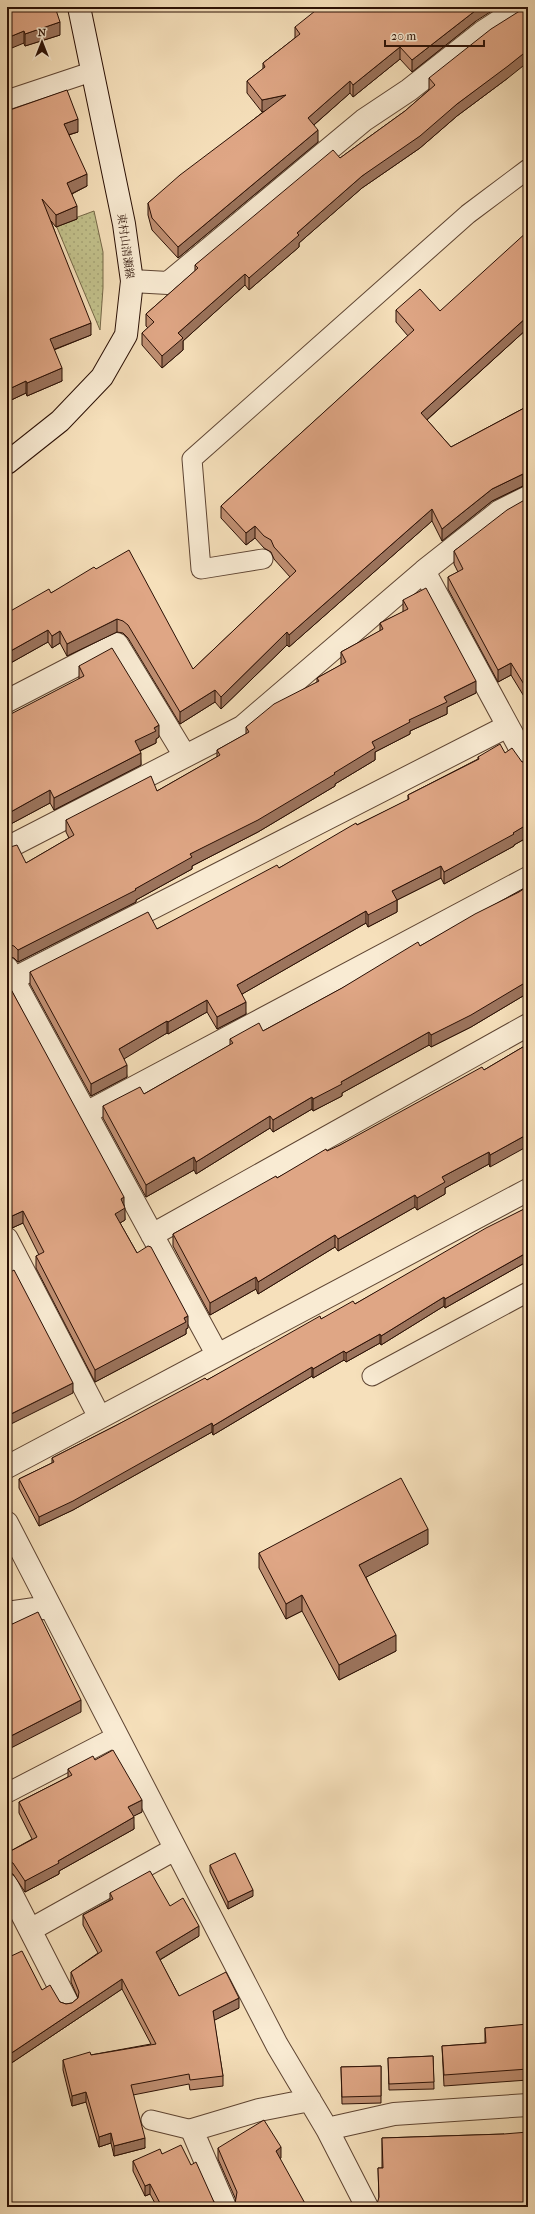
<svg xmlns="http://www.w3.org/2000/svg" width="535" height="2214" font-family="'IM FELL French Canon','Noto Serif JP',serif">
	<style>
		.park { fill: url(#park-dots); stroke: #766848 }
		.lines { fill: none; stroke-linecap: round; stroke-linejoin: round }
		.service-casing { stroke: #5e4432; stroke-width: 21 }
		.minor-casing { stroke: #5e4432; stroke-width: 24 }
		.secondary-casing { stroke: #2b1005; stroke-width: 24 }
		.service { stroke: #f9ebd3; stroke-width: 19 }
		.minor { stroke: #f9ebd3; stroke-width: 22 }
		.secondary { stroke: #f9ebd3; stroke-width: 22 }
		.wall { fill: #c08f72; stroke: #2b1005 }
		.shaded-wall { fill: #9c745d; stroke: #2b1005 }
		.building { fill: #dfa685; stroke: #2b1005 }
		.labels { text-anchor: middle; stroke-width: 3; stroke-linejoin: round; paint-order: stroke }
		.street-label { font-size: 11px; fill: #2b1005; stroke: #f9ebd3 }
	</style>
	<defs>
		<pattern id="park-dots" width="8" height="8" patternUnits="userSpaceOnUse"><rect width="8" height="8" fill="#c2c18c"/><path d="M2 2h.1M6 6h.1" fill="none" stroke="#a7a577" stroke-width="1.8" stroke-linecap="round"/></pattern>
	</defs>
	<rect width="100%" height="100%" fill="#f6e0bb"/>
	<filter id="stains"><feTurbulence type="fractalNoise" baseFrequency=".005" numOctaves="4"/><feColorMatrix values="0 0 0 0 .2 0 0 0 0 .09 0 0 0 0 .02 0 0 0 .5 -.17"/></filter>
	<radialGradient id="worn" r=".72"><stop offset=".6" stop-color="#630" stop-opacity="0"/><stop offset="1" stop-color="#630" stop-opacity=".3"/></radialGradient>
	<path class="park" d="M94,211L103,252V288L100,330L56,225Z"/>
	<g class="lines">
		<g class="service-casing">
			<path id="service" d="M7,100L91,72
				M263,559L201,569L192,459L468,214L528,169
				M372,1376L528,1292
				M7,1793L117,1736
				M151,2120L192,2130"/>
		</g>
		<g class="minor-casing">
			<path id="minor" d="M132,281L168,283L364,120L409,90L484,31L521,7
				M424,571L528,763
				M7,701L117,644L185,756
				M7,848L242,727L424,571L500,511L528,497
				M7,968L217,1354
				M13,979L508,726
				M86,1113L528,878
				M152,1235L528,1025
				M7,1239L99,1416
				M7,1467L528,1190
				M7,1523L277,2045L327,2129L367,2207
				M7,1613L49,1607
				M7,1885L67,2002
				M30,1930L175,1849
				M327,2129L394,2114L528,2105
				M225,2207L192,2130L259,2110L310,2100"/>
		</g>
		<g class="secondary-casing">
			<path id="secondary" d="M7,463L60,421L102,377L126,335L132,281L124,224L79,7"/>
		</g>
		<use href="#service" class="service"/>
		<use href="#minor" class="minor"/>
		<use href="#secondary" class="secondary"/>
	</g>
	<path class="wall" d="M7,7L60,35L25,46Z
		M476,21L412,72L400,59L353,97L350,93L314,125L318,142L178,258L152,230L148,215V203L263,112H262L247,93V81L263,69V63L295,38V27Z
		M429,78H508L457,116L420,148L362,188L299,243V247L249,290L245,285L183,341V350L162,368L142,345V333L148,328L146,326V314L195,271V265L340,158L405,111L429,90Z
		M7,111L78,132L69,135L87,186L72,194L77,219L56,227L51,221L91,335L54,350L62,381L27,396L26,393L7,402Z
		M396,310L440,311L528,328L427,420L451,447L528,406V486H523L492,501L442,541L432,521L289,647L287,645L221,709L215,702L180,724L128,638L123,633L117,632L67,656L60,643L52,648L48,642L7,665V613L51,593L96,569L193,669L290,577L274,559L271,552L264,548L255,538L246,545L221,518V506L408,336L396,322Z
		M528,498V703L511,675L498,682L448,589V577L458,572L454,564V551Z
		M403,600L476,693L447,707V714L410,731V734L375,752V760L335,784V786L258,832L192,866V869L136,900V902L18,962L14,958L7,956V848L26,863L69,838L66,832V820L157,791L217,757V750L246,734V727L317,682V678L341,665V652L380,631V623L403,612Z
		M79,666L159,737L156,739V743L140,751L141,765L54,810L50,803L7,826L79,679Z
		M505,753L522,762H528V837L514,845V846L444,884L441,878L397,900V912L368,927L366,923L242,994L246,1014L217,1029L207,1012L168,1034L167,1033L124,1058L127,1077L91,1096L30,984V972L157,929L279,868L357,825L408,800V795L478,759V757Z
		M528,886V993L471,1027L431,1047L429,1045L342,1093V1096L313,1111L312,1109L273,1132L270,1128L196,1174L194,1170L146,1197L103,1118V1106L144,1094L230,1045V1039L263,1031L420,946Z
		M7,982L124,1205L125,1220L120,1223L137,1253L188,1328L186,1329V1334L95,1382L36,1268V1256L39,1255L23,1223L12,1228H7Z
		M528,1044L490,1167L489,1164L445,1188V1194L417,1210L415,1207L338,1251L335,1247L258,1294L256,1289L210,1315L173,1246V1234L277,1178L484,1070Z
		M528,1207V1261L445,1308L444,1306L381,1345L380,1343L346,1362L344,1360L313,1378L312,1376L213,1435L212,1432L73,1510L39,1526L19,1488V1479L52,1463V1458L115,1426L207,1380L321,1319L355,1304Z
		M428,1544L366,1577L396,1651L339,1680L302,1611L286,1619L259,1568V1553Z
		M95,1760L142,1812L133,1816L134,1829L59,1871V1874L25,1892L13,1874L7,1873V1853L32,1839L19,1813V1802L68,1777V1769Z
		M210,1865L253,1896L228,1909L210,1872Z
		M110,1893L170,1906L199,1936L160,1960L179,1996L239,2008L214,2020L223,2076V2086L190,2090L189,2084L133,2095L145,2148L114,2156L111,2143L99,2147L86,2102L72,2106L63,2070V2060L151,2044L122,1989L7,2066V1958L42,1990L60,2002L66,2004L72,2003L78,1998L71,1982V1972L98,1953L83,1925V1915L110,1900Z
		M528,2011V2080L444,2086L442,2046L485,2043V2028L526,2025L525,2022V2012Z
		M433,2056L434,2089L389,2090L388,2058Z
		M381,2066V2103L342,2104L341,2067Z
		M504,2134L377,2204L379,2199L378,2168H382V2138Z
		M218,2148L281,2158L235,2204L236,2200L218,2159Z
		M162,2154L191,2165L214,2202L220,2207H157L150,2194L145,2196L133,2171V2161Z"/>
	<path class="shaded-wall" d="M480,7H498L476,21L412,72V60Z
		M60,22V35L25,46V34Z
		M24,31V43L7,50V38Z
		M400,47V59L353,97V85Z
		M528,50V62L508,78L457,116L420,148L362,188L299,243V247L249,290V278L297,233L362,176Z
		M350,81V93L308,130V118Z
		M286,95V106L262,112V100Z
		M78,119V132L64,136V124Z
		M318,130V142L178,258V247Z
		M87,174V186L67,196V183Z
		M77,206V219L56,227V215Z
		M245,274V285L183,341V350L162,368V356L178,333Z
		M528,316V328L421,425V413Z
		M91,323V335L50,351V339Z
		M62,368V381L27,396V383Z
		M26,381V393L7,402V390Z
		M523,474V486L492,501L442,541V529L492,489Z
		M432,509V521L289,647V635Z
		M255,526V538L246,545V533Z
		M117,619V632L67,656V644Z
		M48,630V642L7,665V653Z
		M60,631V643L52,648V636Z
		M287,632V645L221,709V697Z
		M511,663V675L498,682V670Z
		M476,681V693L447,707V714L410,731V734L375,752V760L335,784V786L258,832L192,866V869L136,900V902L18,962V950L135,889L190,854L334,773L372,742L409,720L444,697Z
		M215,690V702L180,724V712Z
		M159,725V737L156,739V743L135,753V741Z
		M141,753V765L54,810V798Z
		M50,790V803L7,826V814Z
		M528,824V837L514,845V846L444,884V872Z
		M441,866V878L397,900V912L368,927V915L392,891Z
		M366,911V923L237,997V985Z
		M7,944H8V956H7Z
		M528,981V993L471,1027L431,1047V1035Z
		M207,1000V1012L168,1034V1022Z
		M246,1002V1014L217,1029V1017Z
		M167,1021V1033L119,1062V1049Z
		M429,1032V1045L342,1093V1096L313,1111V1099L341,1082Z
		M127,1065V1077L91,1096V1084Z
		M312,1097V1109L273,1132V1120Z
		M270,1116V1128L196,1174V1162Z
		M528,1134V1146L490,1167V1155Z
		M489,1152V1164L445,1188V1194L417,1210V1198L442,1177Z
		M194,1157V1170L146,1197V1185Z
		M415,1195V1207L338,1251V1239Z
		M124,1197V1208H125V1220L115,1226V1214L121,1199Z
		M23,1211V1223L12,1228V1216Z
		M335,1235V1247L258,1294V1282Z
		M528,1252V1261L445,1308V1299Z
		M256,1277V1289L210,1315V1303Z
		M444,1297V1306L381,1345V1336Z
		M188,1316V1328L186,1329V1334L95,1382V1370Z
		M380,1334V1343L346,1362V1353Z
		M344,1351V1360L313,1378V1369Z
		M312,1367V1376L213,1435V1426Z
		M73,1383V1393L7,1426V1416Z
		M212,1423V1432L73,1510L39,1526V1517Z
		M428,1529V1544L359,1581V1565Z
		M302,1595V1611L286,1619V1604Z
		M396,1635V1651L339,1680V1665Z
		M81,1700V1712L7,1750V1738Z
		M142,1800V1812L128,1819V1807Z
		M134,1817V1829L59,1871V1874L25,1892V1881L58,1861Z
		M253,1890V1896L228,1909V1902Z
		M9,1922V1934H7V1923Z
		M199,1926V1936L156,1962V1952Z
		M122,1979V1989L7,2066V2056Z
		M239,1998V2008L213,2021V2011Z
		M86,2092V2102L72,2106V2096Z
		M111,2133V2143L99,2147V2137Z
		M145,2138V2148L114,2156V2146Z
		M281,2147V2158L276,2161V2151Z
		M150,2184V2194L145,2196V2186Z"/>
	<path class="building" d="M7,7H55L60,22L25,34L24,31L7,38Z
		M320,7H480L412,60L400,47L353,85L350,81L308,118L318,130L178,247L152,218L148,203L180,175L286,95L262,100L247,81L265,67L263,63L300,34L295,27Z
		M526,7H528V50L508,66L457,104L420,136L362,176L297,233L299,235L249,278L245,274L178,333L183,338L162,356L142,333L154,322L146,314L198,268L195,265L333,150L340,158L405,111L435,85L429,78L491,29Z
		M67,90L78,119L64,124L87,174L67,183L77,206L56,215L42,199L91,323L50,339L62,368L27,383L26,381L7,390V111Z
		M528,231V316L421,413L451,447L528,406V474H523L492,489L442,529L432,509L289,635L287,632L221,697L215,690L180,712L128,625L123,621L117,619L67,644L60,631L52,636L48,630L7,653V613L49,589L51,593L94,567L96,569L129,550L193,669L296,571L274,547L271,540L264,536L255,526L246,533L221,506L414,330L396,310L420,289L440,311Z
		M528,498V691L511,663L498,670L448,577L463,569L454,551L507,510Z
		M426,588L476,681L444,697L447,702L409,720L410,722L372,742L375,748L334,773L335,774L258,820L190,854L192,857L135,889L136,890L18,950L14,946L7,944V848L17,845L26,863L74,835L66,820L151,776L157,791L220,755L217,750L249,732L246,727L274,704L319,681L317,678L346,662L341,652L383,629L380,623L408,609L403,600Z
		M112,648L159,725L154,728L156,731L135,741L141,753L54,798L50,790L7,814V716L84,676L79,666Z
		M500,744L505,753L512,748L522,762H528V824L513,833L514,834L444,872L441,866L392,891L397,900L368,915L366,911L237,985L246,1002L217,1017L207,1000L168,1022L167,1021L119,1049L127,1065L91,1084L30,972L148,912L157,929L277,865L279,868L356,823L357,825L409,799L408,795L479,759L478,757Z
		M528,886V981L471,1015L431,1035L429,1032L341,1082L342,1084L313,1099L312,1097L273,1120L270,1116L196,1162L194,1157L146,1185L103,1106L140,1087L144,1094L233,1043L230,1039L259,1023L263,1031L342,988L418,942L420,946L475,914L519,892Z
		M7,982L124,1197L121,1199L125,1208L115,1214L137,1253L148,1246L151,1247L188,1316L184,1318L186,1322L95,1370L36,1256L44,1252L23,1211L12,1216H7Z
		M528,1044V1134L490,1155L489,1152L442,1177L445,1182L417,1198L415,1195L338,1239L335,1235L258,1282L256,1277L210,1303L173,1234L276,1176L277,1178L326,1149L327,1151L340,1145L482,1067L484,1070Z
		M528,1207V1252L445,1299L444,1297L381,1336L380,1334L346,1353L344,1351L313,1369L312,1367L213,1426L212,1423L73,1501L39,1517L19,1479L54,1462L52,1458L115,1426L205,1378L207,1380L320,1316L321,1319L353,1301L355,1304L486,1228Z
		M14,1270L73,1383L7,1416V1274Z
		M401,1478L428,1529L359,1565L396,1635L339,1665L302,1595L286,1604L259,1553Z
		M38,1612L81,1700L7,1738V1631L10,1629L8,1626Z
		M113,1750L142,1800L128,1807L134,1817L58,1861L59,1863L25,1881L13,1863L7,1861V1853L37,1837L19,1802L72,1775L68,1769L93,1756L95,1760Z
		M235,1853L253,1890L228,1902L210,1865Z
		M150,1871L170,1906L183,1898L199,1926L156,1952L179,1996L226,1972L239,1998L213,2011L223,2076L190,2080L189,2074L131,2085L145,2138L114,2146L111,2133L99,2137L86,2092L72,2096L63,2060L90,2052L91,2055L156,2044L122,1979L7,2056V1958L22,1951L42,1990L50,1985L60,2002L66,2004L72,2003L78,1998L79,1992L71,1972L102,1951L83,1915L113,1899L110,1893Z
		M528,2011V2019L525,2012Z
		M528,2024V2069L444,2075L442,2046L486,2043L485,2028Z
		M433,2056L434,2082L389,2084L388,2058Z
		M381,2066V2096L342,2097L341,2067Z
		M264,2120L281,2147L276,2151L307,2207H231L235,2204L237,2192L218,2148Z
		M528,2132V2207H371L377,2204L379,2197L378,2168H383L382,2138L504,2134Z
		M181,2145L191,2165L196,2162L214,2202L220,2207H162L150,2184L145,2186L133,2161L160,2149L162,2154Z"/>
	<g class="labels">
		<g class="street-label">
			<text transform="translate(126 246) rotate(82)" y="4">東村山清瀬線</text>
		</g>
	</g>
	<rect width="535" height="2214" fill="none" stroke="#f6e0bb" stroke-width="24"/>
	<rect x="8" y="8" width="519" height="2198" fill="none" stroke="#2b1005" stroke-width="2"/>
	<rect x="12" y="12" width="511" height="2190" fill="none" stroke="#2b1005"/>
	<g transform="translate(42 42)" stroke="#f9ebd3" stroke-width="3" paint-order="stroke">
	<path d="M0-3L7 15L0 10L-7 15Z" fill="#2b1005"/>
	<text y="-6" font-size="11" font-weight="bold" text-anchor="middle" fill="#2b1005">N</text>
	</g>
	<path d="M385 40v6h99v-6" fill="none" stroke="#2b1005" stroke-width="2"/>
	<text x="391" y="40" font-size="12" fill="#2b1005" stroke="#f9ebd3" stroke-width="3" paint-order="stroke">20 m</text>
	<rect width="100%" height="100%" filter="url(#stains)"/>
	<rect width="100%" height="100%" fill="url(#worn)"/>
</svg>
